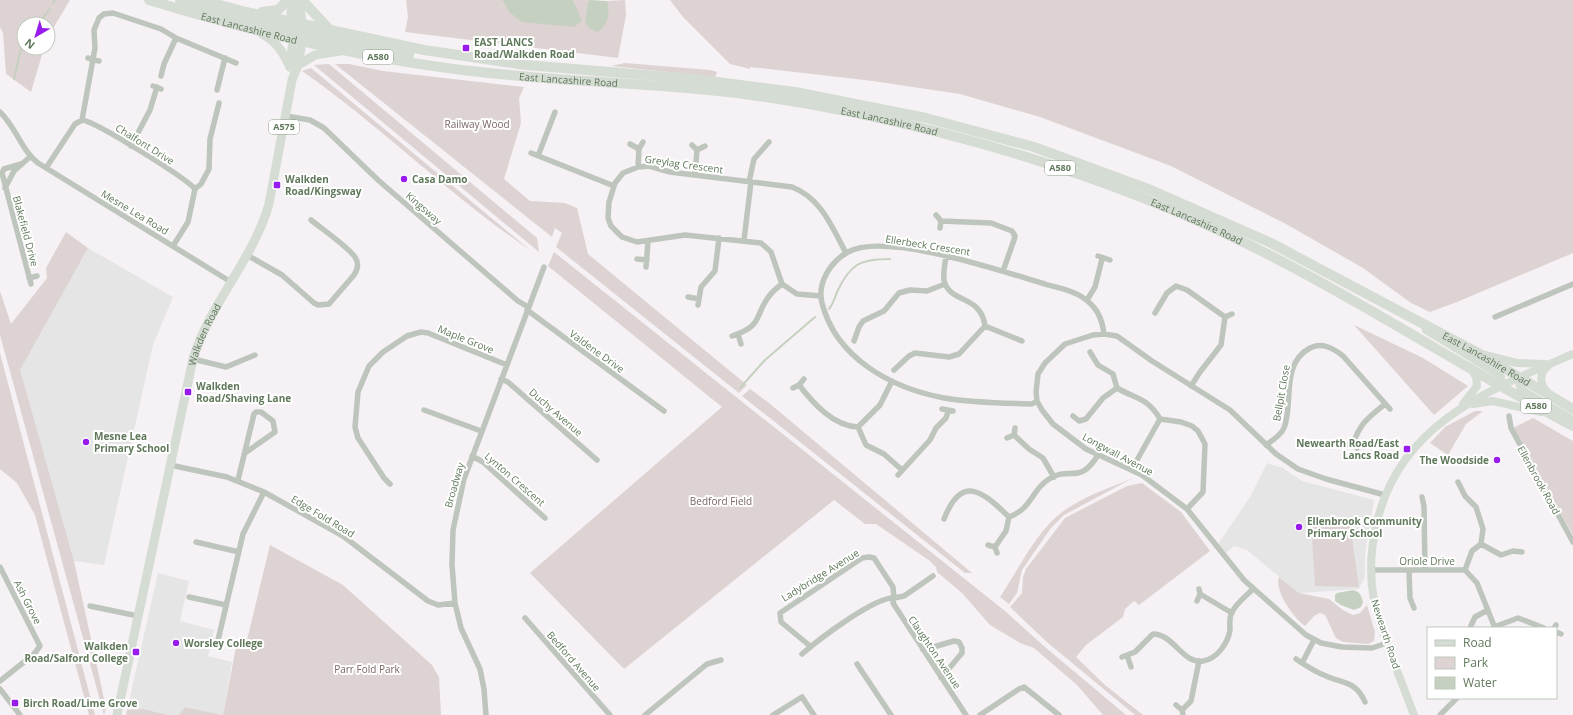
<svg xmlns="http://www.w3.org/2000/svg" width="1573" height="715" font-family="'Open Sans',sans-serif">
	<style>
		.built { fill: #e6e5e5 }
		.green { fill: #ddd3d3 }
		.water { fill: #c6d0c1 }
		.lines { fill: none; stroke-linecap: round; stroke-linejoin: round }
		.stream { stroke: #c6d0c1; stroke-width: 2 }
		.street { stroke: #bdc5bc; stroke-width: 5.5 }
		.secondary { stroke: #d5dcd4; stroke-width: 8 }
		.primary { stroke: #d5dcd4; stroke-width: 9 }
		.highway { stroke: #d5dcd4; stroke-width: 10 }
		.poi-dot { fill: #961bec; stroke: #fff; stroke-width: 1.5 }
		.labels { text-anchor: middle; stroke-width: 4; stroke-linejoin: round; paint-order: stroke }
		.shield { fill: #fff; stroke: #90a08c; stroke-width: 1 }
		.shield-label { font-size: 9px; font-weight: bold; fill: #60785b }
		.street-label { font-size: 10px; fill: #60785b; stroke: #fff }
		.poi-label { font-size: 10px; font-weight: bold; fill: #60785b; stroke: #fff; text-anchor: start }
		.park-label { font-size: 10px; fill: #7b6662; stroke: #fff }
	</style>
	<rect width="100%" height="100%" fill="#f6f1f4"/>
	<path class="built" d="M88,248L173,297L153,345L104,565L74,561L19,370Z
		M1267,463L1283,468L1302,481L1374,500L1365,553V576L1359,589L1299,593L1247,550L1234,546L1225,554L1218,544L1250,497Z
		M158,573L189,581L180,621L214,630L208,656L232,662L223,715L185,707L179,715H169L143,709L127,710Z"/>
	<path class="green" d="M0,0H70L48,37V24H24V48H44L31,92L6,74L3,33L0,27Z
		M406,0H502L509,12L559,0H558H590L588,2L625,0L626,15L618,58L405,32L408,17Z
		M670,0H1573V253L1457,302L1430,312L1411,303L1363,268L1286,224L1171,166L1040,117L960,94L873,81L750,67V69L730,64L683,17Z
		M625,63L710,70L717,72L715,77L611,66Z
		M329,64L537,238L539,252L314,65Z
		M335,64H349L383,71L524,87L519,98L521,123L504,179L530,201L565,203L577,208L588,254L747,385L739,393L556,247L562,233L555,228L552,237Z
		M311,68L530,250C450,196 381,126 302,71Z
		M66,232L88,248L20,370L74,561L106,708L104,715L0,335V291L11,324L47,278L46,268Z
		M554,252L1005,611L1045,647L1126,715H1103L1077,685L1034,648L1020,643L990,625L962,593L937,572L936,567L930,561L876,524H865L834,500L624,669L530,573L722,407L548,266Z
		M1354,325L1423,358L1468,386L1434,415Z
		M0,353L95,715H89L35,515L17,483L0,469Z
		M750,389L769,403L972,573H965L742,396Z
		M1475,411H1483L1466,424L1448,455L1430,443L1445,427Z
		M1533,418L1573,441V535L1513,428Z
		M1133,478L1064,515L1051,528L1022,570L1017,593L1009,604L1000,597C1017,572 1032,540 1054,519C1075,499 1107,489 1133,478Z
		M1142,483L1181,512L1210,551L1139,605L1134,601L1125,609L1123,617L1086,645L1076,657L1105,685L1143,715H1135L1048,643L1010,607L1022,593L1023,577L1026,569L1065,518L1127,486Z
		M1349,517L1359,587L1315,586L1311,522Z
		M270,545L343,585L432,665L439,677L441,715H179L185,707L223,715L237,642L246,644Z
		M1279,577L1299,593L1329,599L1343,610L1353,615L1360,613L1367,605L1375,632L1374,641L1368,644L1343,642L1336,638L1325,615L1320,613L1314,616L1305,626C1294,618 1274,591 1279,577Z
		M143,709L169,715H126L127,710Z"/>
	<path class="water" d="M502,0H572L576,6L582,21L574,27L522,22L509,12Z
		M590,0L607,1C610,14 609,24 598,32L591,29L585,23L588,2Z
		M1353,590C1360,592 1361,595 1363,602L1361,607L1354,610L1341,605L1335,601V595L1337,593Z"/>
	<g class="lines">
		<path class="stream" d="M53,3L55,0
			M41,24L42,19L50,9
			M14,79L21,49L26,48
			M829,309C833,304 835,298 837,292C850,264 860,259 890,259
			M740,388L765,360L815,317"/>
		<path class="street" d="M88,58L99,61
			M161,76L164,64L176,38
			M153,86L161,89
			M217,90L225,58
			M0,112C16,127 21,150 38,163L231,282
			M286,116L310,120L324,128L378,180L518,301L528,307
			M82,120C95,121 186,178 195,189
			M630,144L639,149
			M692,145L697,150
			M131,146L150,110L157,87
			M531,153L614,186
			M538,156L555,112
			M21,164L4,169L2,173L31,284
			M638,167L639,149L643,142
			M46,168L75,124L82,120L95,48L94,30L99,18L104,14L113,13L161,29L176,38L236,63
			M695,175L697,150L705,146
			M749,182L754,159L769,142
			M5,188L14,171L31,156
			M936,215L941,221L940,228
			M941,221L991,223L1012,231L1015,236L1014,240L1003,271
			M744,240L751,182
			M173,246L188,222L195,189L201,184L209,169L210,139L219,103
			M247,255L282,275L314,303L318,305L329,304L354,275C358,269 359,263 355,257C347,246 322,229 311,220
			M1098,256L1110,260
			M637,259L647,260
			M646,267L648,242
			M29,278L37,276
			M821,296L797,294L782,284L771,252L761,243L685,235L637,242L622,237L611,226L608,218L609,202L615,183L623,173L638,167L649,166L670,172L792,187C821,198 832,227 846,253
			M688,297L699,299
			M1087,300L1095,287L1102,259
			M698,305L701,287L715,271L719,238
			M527,310L664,411
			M1155,313L1167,293L1176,286L1187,290L1225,317
			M1495,317L1573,284
			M985,326L1022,341
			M738,334L741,344
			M732,336C765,325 753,316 770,295C773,291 778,287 782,284
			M854,341L859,327L863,321L884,311L899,293L910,290L927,291L945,284
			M1090,352L1098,365L1113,374L1117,388C1136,399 1148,398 1160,419L1181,422L1192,426L1198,431L1205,444L1203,492L1187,509
			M193,359L226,367L255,355
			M894,370L909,356L915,353L949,357L959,354L985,326C981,294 949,304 944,280C943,272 945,264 946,256
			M501,379L508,382L597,460
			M799,385C813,403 833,426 858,427L880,405L892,381
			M1191,386L1200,372L1221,345L1225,317L1232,314
			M793,388L799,385L804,379
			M1037,401L1032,404C1002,403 973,403 944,398C891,388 836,358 822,303C817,283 830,262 848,252C885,231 1004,272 1045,284C1057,288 1070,289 1082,297C1096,306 1102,317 1104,334
			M942,409L953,411
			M424,410L481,431
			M1073,416L1079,421L1086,419L1103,398L1117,388
			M1509,416L1511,428L1573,542
			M858,427L866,445L884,454L902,470
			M1014,435L1029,449L1043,458L1054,477
			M1007,438L1014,435L1015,428
			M1353,444C1360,423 1369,417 1385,404
			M1266,445C1272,441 1281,435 1284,428C1294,403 1280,364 1310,348C1322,342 1333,348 1343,356L1390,409
			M1347,445L1353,444L1357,448
			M472,456L483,462L545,518
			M1137,460L1160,419
			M170,465L227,477L264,492L343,536L428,601L438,605L455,603
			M898,475L930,440L936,428L946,418L948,412
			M238,480L254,414L256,412H261L273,421L275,432L245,453
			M1458,482L1465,496L1476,507L1483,529L1481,544L1472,551L1465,570
			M390,484L384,478L358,438L355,427L358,392L369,366L383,352L407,336L421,332L428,333L507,365
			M1385,495L1326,479L1298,469L1276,454L1230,410L1152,361L1117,336L1104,334L1093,335L1065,344L1045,363L1038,374L1036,392L1037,401L1042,410L1053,424L1086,449L1142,475L1187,509L1244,580L1306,635L1321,643L1342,647L1372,648L1387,643
			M1422,497L1424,506L1425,570
			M944,519C962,473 983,492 1009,517C1033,508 1031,490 1049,479C1070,465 1079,486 1098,455
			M196,542L239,552
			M1481,544L1501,555L1513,551L1522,552
			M988,545L995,547L997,553
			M995,547L1006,531L1009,517
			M0,567L40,646L34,654L0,681
			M1371,570H1465L1477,583L1495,628
			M1409,570L1410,598L1414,608
			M933,576L904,596L894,598L893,603L966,715
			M1200,594L1232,613
			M189,597L226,605
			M1197,601L1200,594L1199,589
			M90,606L138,616
			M525,618L610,715
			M1494,627L1518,618L1544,628
			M1470,628L1475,617L1488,610
			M1554,628L1556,625
			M1556,632L1561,634
			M218,640L243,534L264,492
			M923,650L954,641L959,642L962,648V653L941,678
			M802,654C818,640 874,597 894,598L893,587L874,558L869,557L862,558L780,613L781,622L810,646
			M1127,655L1131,667
			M1122,657L1135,652L1153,634C1174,634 1182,664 1203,661C1217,659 1228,643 1230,630C1230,625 1229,620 1231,614C1235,604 1246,596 1253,589
			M1296,659C1305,665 1315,672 1326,676C1344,684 1356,681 1365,702
			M1302,663L1314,640
			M857,664L891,715
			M0,689L20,715
			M1176,705L1182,710L1183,715
			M1182,710L1191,701L1199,661
			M486,715L484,689L480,669L461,628L455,603L452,565L453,530L464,479L544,267
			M645,715L707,664L721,660
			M773,715L802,697L814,715
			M980,715L1019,689L1024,687L1059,715
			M1440,715L1457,698"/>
		<path class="secondary" d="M1426,330L1498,374L1501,377L1500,385
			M1485,355L1517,363L1545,364
			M1548,366C1538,374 1540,385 1548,393
			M1518,377L1520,387L1525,392L1573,420
			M1463,404L1477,386L1476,377L1471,368
			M1473,404L1493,401L1541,412
			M1414,715C1400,677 1383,639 1374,600C1369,575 1371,547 1377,522C1400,423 1489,390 1573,354"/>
		<g class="primary">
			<path d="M262,34C277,42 283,52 290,67"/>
			<path d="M298,65L315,55L340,51"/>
			<path d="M290,67L293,40"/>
			<path id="s1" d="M117,715L193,359C210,303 253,260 269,204L292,80L298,65L302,42"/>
		</g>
		<g class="highway">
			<path id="s2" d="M149,0C260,34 373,61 489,73C571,82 655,83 737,93C804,102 872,115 938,132C1055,162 1170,203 1277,259C1378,311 1472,373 1573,426"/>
			<path d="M180,0L293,32L298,37"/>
			<path id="s3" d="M201,0L246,12L424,50L526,65L694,79L795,92L926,118L1034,147L1151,190L1271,243L1480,354L1573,409"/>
			<path d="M291,0L292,26"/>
			<path d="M299,0L302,28"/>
			<path d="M302,0L328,28"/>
			<path d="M262,12L278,10L288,0"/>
			<path d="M292,21L294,27L302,34L409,55"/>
		</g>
	</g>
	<g class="poi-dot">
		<rect x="462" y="44" width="8" height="8" rx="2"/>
		<circle cx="404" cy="179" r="4"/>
		<rect x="273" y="181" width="8" height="8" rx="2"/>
		<rect x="184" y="388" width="8" height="8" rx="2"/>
		<circle cx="86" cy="442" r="4"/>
		<rect x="1403" y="445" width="8" height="8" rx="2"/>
		<circle cx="1497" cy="460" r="4"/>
		<circle cx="1299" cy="527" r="4"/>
		<circle cx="176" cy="643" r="4"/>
		<rect x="132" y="648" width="8" height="8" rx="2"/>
		<rect x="11" y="699" width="8" height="8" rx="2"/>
	</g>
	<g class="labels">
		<g class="shield">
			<rect x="363" y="50" width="30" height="14" rx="3"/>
			<rect x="269" y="120" width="30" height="14" rx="3"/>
			<rect x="1045" y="161" width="30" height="14" rx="3"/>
			<rect x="1521" y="399" width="30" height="14" rx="3"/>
		</g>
		<g class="shield-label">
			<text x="378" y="60">A580</text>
			<text x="284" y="130">A575</text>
			<text x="1060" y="171">A580</text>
			<text x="1536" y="409">A580</text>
		</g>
		<g class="street-label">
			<text dy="4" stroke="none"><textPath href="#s2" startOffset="104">East Lancashire Road</textPath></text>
			<text dy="4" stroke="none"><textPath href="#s2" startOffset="428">East Lancashire Road</textPath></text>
			<text dy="4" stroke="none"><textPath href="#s2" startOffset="752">East Lancashire Road</textPath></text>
			<text transform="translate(145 144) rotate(32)" y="4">Chalfont Drive</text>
			<text transform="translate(684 164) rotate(8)" y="4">Greylag Crescent</text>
			<text transform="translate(424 208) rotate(41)" y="4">Kingsway</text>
			<text transform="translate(135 212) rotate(31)" y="4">Mesne Lea Road</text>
			<text dy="4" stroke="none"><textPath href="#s2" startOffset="1076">East Lancashire Road</textPath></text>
			<text transform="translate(26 231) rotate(75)" y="4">Blakefield Drive</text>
			<text transform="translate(928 245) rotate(9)" y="4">Ellerbeck Crescent</text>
			<text dy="4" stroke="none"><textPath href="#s1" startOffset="391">Walkden Road</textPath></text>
			<text transform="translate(466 339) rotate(22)" y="4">Maple Grove</text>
			<text transform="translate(597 351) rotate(36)" y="4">Valdene Drive</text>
			<text dy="4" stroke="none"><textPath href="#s3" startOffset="1348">East Lancashire Road</textPath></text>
			<text transform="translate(1281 393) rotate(-80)" y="4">Bellpit Close</text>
			<text transform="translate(556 412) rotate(41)" y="4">Duchy Avenue</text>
			<text transform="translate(1118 454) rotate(28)" y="4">Longwall Avenue</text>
			<text transform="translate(515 479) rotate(41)" y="4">Lynton Crescent</text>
			<text transform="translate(1539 480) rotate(61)" y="4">Ellenbrook Road</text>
			<text transform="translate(454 485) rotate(-74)" y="4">Broadway</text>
			<text transform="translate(323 516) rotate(31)" y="4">Edge Fold Road</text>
			<text x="1427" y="565">Oriole Drive</text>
			<text transform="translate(820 575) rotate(-32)" y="4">Ladybridge Avenue</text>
			<text transform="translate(28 602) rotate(63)" y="4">Ash Grove</text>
			<text transform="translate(1386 634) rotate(72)" y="4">Newearth Road</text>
			<text transform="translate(935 652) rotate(56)" y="4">Claughton Avenue</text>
			<text transform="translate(574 661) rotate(49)" y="4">Bedford Avenue</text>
		</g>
		<g class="poi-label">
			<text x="474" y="46">EAST LANCS<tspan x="474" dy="12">Road/Walkden Road</tspan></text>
			<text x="285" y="183">Walkden<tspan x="285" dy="12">Road/Kingsway</tspan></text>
			<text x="412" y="183">Casa Damo</text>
			<text x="196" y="390">Walkden<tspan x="196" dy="12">Road/Shaving Lane</tspan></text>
			<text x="94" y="440">Mesne Lea<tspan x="94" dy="12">Primary School</tspan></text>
			<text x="1399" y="447" text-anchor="end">Newearth Road/East<tspan x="1399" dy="12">Lancs Road</tspan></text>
			<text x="1489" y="464" text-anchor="end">The Woodside</text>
			<text x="1307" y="525">Ellenbrook Community<tspan x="1307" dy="12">Primary School</tspan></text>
			<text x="184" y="647">Worsley College</text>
			<text x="128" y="650" text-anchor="end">Walkden<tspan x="128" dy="12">Road/Salford College</tspan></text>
			<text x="23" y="707">Birch Road/Lime Grove</text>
		</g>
		<g class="park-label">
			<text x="477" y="128">Railway Wood</text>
			<text x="721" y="505">Bedford Field</text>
			<text x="367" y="673">Parr Fold Park</text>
		</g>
	</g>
	<rect x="1427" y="627" width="130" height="72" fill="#ffffff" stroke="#bfc9bd"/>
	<rect x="1435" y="640" width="20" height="6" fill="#d5dcd4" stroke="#bfc9bd"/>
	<text x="1463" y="647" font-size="12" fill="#60785b">Road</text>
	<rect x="1435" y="657" width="20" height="12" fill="#ddd3d3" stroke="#bfc9bd"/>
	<text x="1463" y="667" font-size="12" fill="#60785b">Park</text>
	<rect x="1435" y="677" width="20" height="12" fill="#c6d0c1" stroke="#bfc9bd"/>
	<text x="1463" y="687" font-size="12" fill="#60785b">Water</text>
	<g transform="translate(36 36) rotate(218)"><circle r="19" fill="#ffffff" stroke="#bfc9bd"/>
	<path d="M0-3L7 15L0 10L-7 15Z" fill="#961bec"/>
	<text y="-6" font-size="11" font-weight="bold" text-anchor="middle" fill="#60785b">N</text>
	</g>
</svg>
